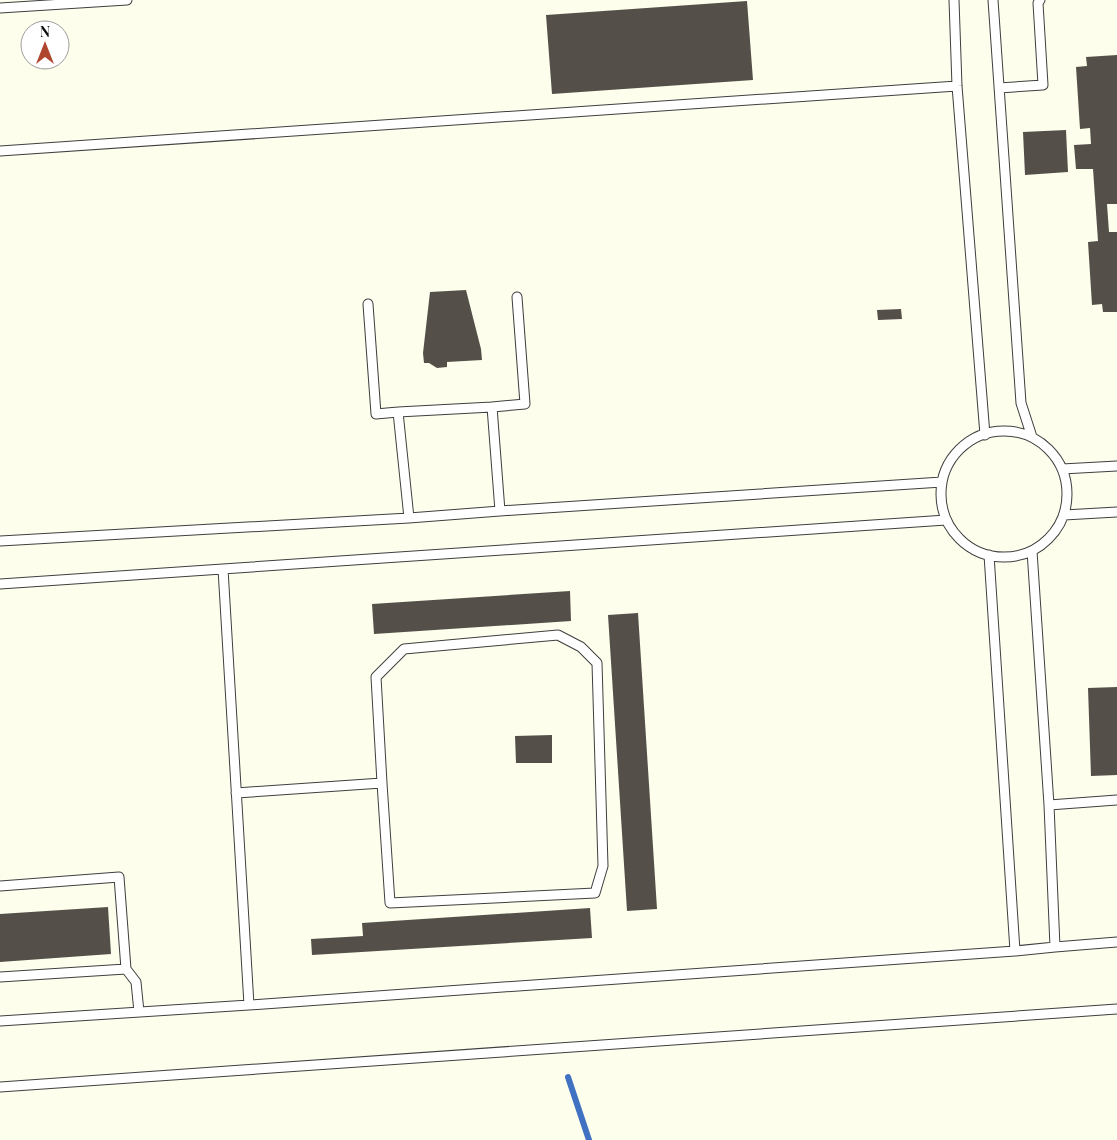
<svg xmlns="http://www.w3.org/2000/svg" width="1117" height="1140" font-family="'Playfair Display',serif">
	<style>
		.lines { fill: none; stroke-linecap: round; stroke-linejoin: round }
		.stream { stroke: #4171c2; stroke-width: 6 }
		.building { fill: #545049 }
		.lane-casing { stroke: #3f3f3f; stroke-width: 11 }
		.lane { stroke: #fff; stroke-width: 9 }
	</style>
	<rect width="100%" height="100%" fill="#fdfeec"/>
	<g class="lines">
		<path class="stream" d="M568,1077L589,1140"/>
	</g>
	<path class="building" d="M747,1L753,80L552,94L546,15Z
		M1117,55V204H1107L1109,232H1117V312H1103L1102,304L1092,305L1088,242L1098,241L1093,169H1076L1074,145L1091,144L1090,128L1080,129L1076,67L1087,66L1086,57Z
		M1066,130L1068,172L1025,175L1023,132Z
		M466,290L481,349L482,360L447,362V367L437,368L429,363H424L423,353L430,292Z
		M901,309L902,319L878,320L877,310Z
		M570,591L571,621L374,634L372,604Z
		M638,613L657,909L627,911L608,615Z
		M1117,687V775L1091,776L1088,688Z
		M552,735V763H516L515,736Z
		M108,907L111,954L0,962V914Z
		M590,908L592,938L312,955L311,939L363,936L362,923Z"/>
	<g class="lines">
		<g class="lane-casing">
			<path id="lane" d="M954,0L957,86L985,435
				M993,0L1021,403L1032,437
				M0,8L127,0
				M999,88L1043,85L1038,3L1040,0
				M0,151L957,86
				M368,304L376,414L398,412
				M492,407L525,404L517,297
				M941 494a63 63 0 1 1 126 0a63 63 0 1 1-126 0Z
				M1062,469L1117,466
				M1064,515L1117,512
				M409,518L398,412L492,407L500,511
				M0,541L409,518L500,511L942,482
				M1032,551L1049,805L1055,947
				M989,555L1015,951
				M223,569L249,1005
				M0,584L946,520
				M236,793L382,783L390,903L595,893L603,866L597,663L581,647L558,635L404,649L376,677L382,783
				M1049,805L1117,800
				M0,886L119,877L126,969L136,982L139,1012
				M0,977L126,969
				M0,1021L249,1005L1015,951L1055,947L1117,942
				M0,1087L1117,1009"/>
		</g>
		<use href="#lane" class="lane"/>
	</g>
	<g transform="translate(45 45)"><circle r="24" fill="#ffffff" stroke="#9e9e9e"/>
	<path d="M0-4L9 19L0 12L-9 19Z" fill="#b1462f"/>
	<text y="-8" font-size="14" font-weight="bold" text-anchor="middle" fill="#0c0c0c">N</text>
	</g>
</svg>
